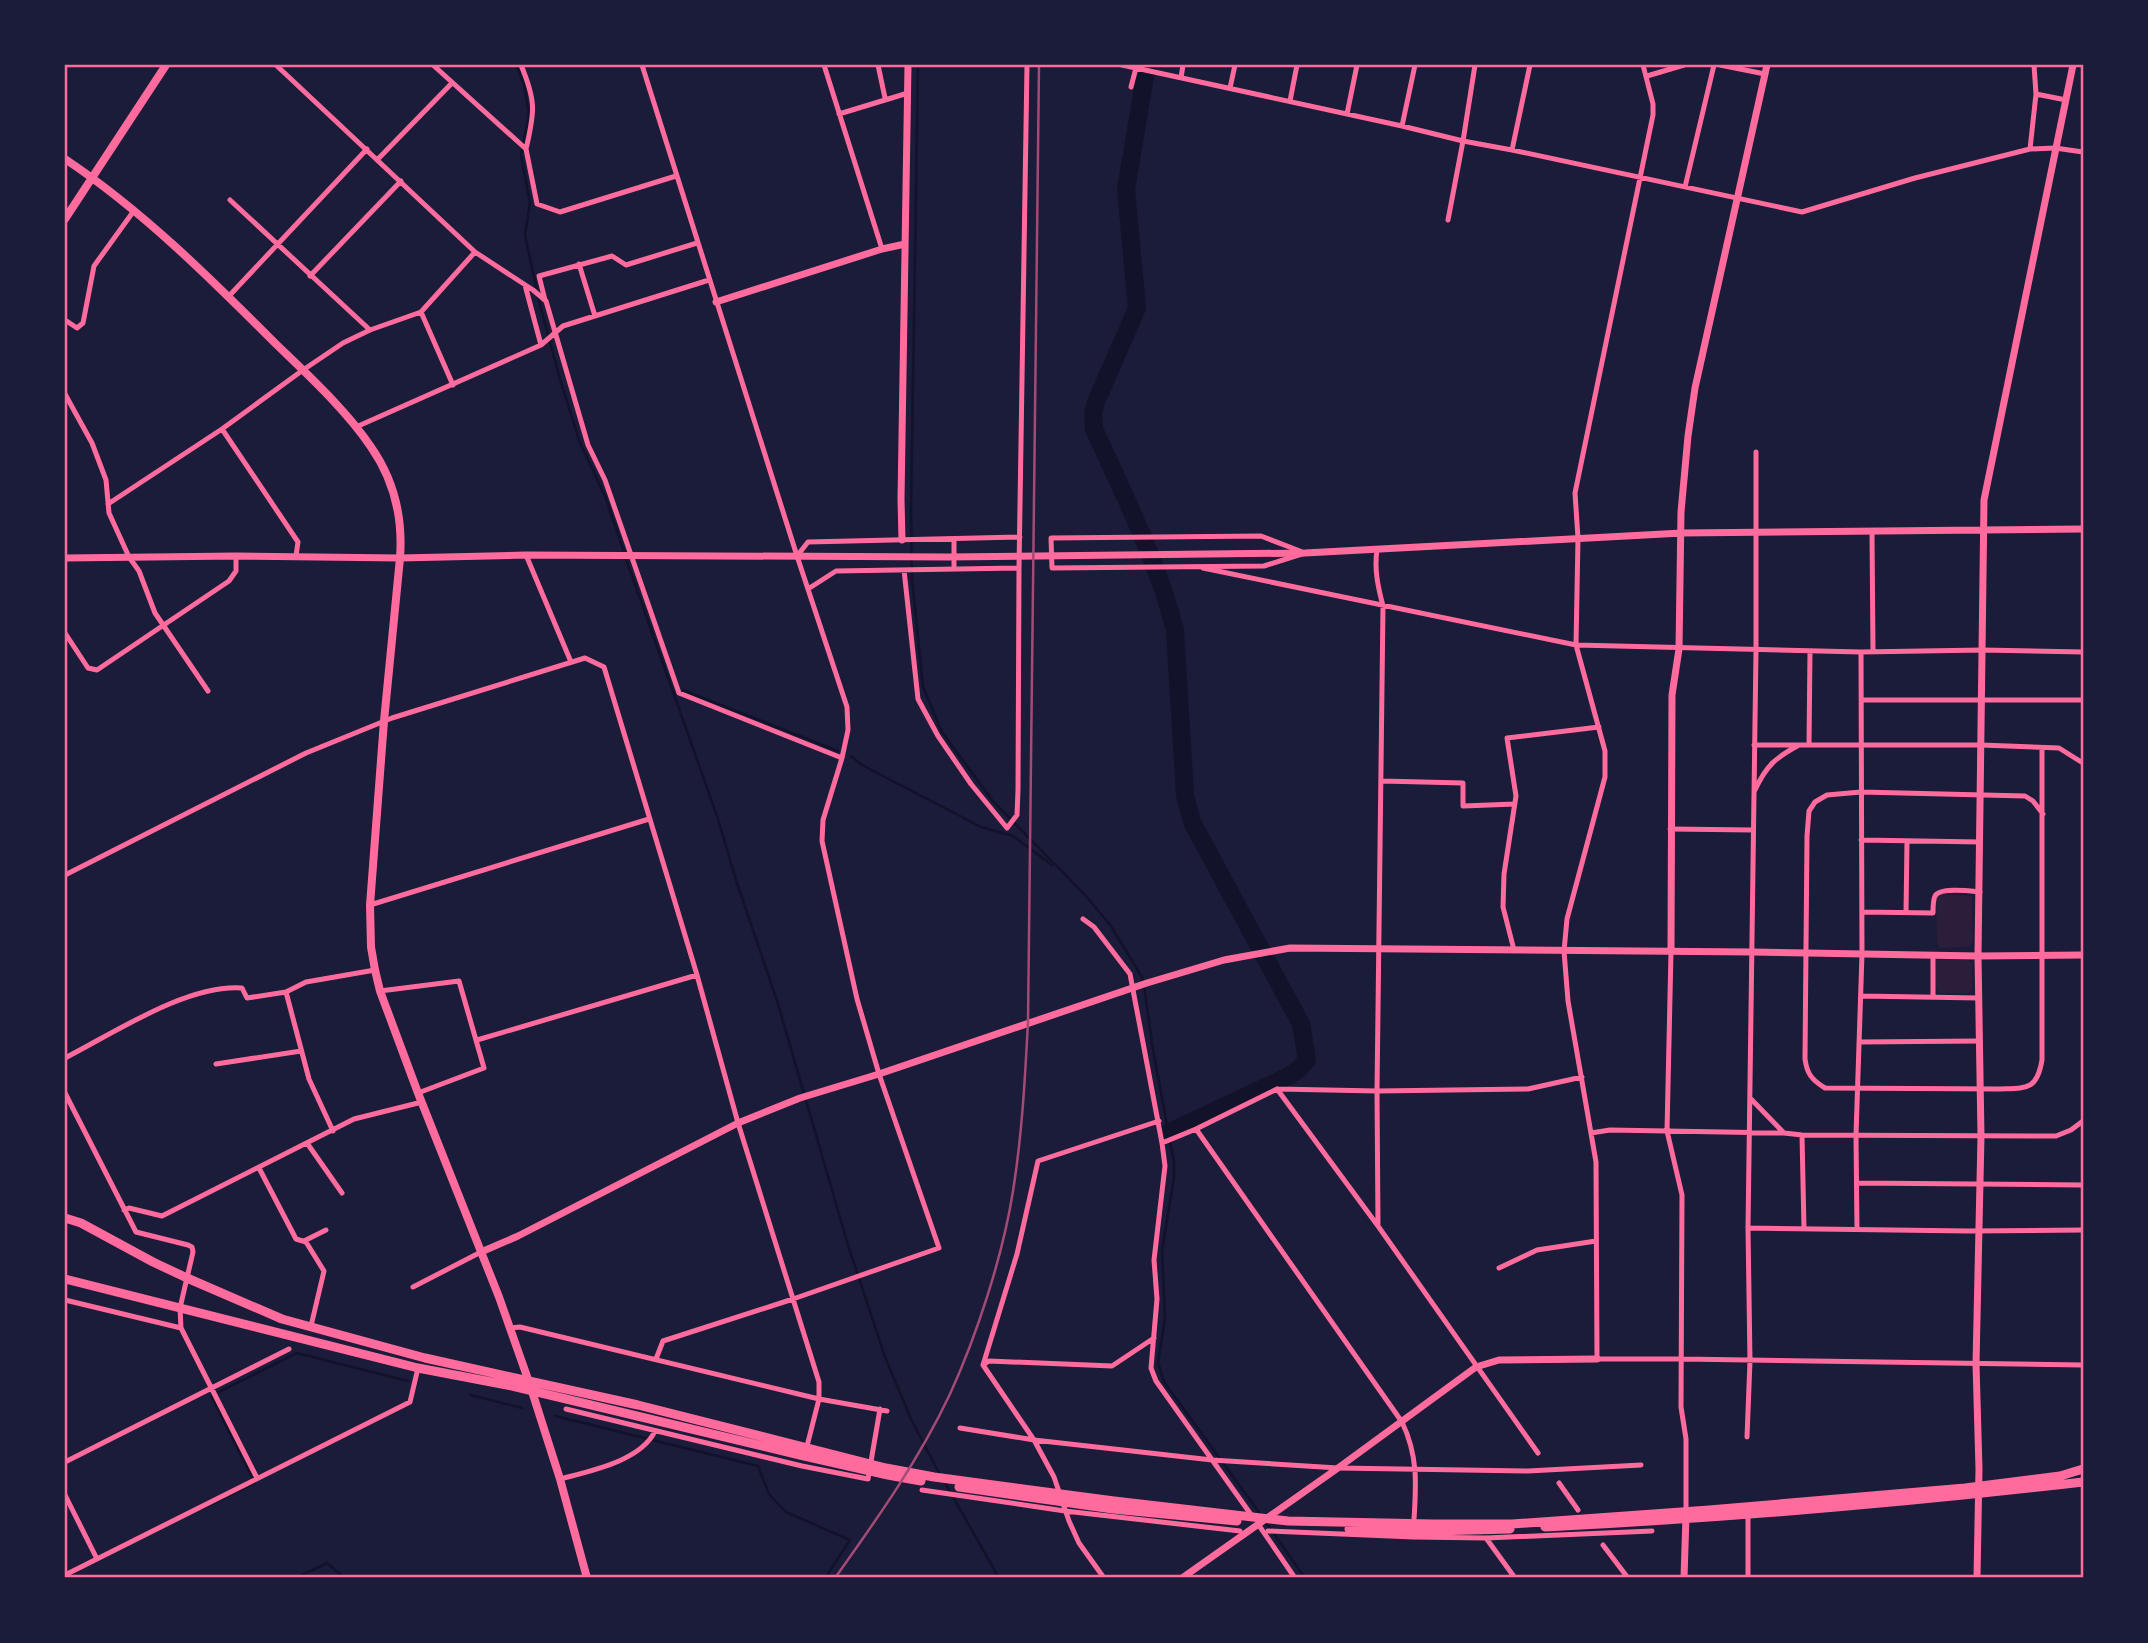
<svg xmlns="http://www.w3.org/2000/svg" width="2148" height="1643" font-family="'Noto Serif',serif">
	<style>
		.green { fill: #2a1e3b }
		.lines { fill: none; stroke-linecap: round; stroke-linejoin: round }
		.stream { stroke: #12122b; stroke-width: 2.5 }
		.river { stroke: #12122b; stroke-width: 18 }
		.minor { stroke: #ff6b9d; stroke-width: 5 }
		.tertiary { stroke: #ff6b9d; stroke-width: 7 }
		.secondary { stroke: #ff6b9d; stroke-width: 8 }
		.primary { stroke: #ff6b9d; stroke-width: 9 }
		.rail { stroke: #a44b75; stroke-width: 2.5 }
		.neatline { fill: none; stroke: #ff6b9d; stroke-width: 2.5 }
	</style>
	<rect width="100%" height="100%" fill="#1b1b3a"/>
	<path class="green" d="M1942,894L1972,896L1973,942L1968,947L1940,948L1937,943L1936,898Z
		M1966,959L1972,963V990L1967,994L1939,993L1935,988L1936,960Z"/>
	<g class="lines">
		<path class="stream" d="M516,65L524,84L529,115L521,155L530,203L525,235L537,291
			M918,65L911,509L912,579L923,687L942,732L992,800L1085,895L1111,926L1143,979L1153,1050L1174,1162V1177L1162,1251L1165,1318L1158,1363L1164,1382L1261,1515
			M538,297L559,376L580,443L605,496L624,552
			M626,559L718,819L736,880L778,1004L848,1245L885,1357L911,1419L940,1475
			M683,690L838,751
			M851,756L862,765L981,827L1013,836L1052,865
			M471,1395L522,1408
			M555,1416L758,1466L769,1494L786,1512L850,1540L825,1578
			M944,1481L999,1578
			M202,1509L255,1483L211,1396L297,1353L408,1381
			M1265,1521L1305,1578
			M65,1578L77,1572
			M296,1578L327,1563L345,1578"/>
		<path class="river" d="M1147,65L1126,189L1137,308L1096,402L1093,413L1094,429C1123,493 1158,562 1175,630L1185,795L1192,822L1301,1024L1307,1060L1299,1069L1289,1076L1168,1133"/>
		<path class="minor" d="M276,65L475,252L533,290L546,301L588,445L605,480L679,693L842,758
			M433,65L526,149L537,204L560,212L676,176
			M521,65C536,101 535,111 526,149
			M824,65L882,249
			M878,65L885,98
			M1122,65L1402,126L1463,141L1512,150L1802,212L1915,178L2030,149L2055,148L2083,152
			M1643,65L1653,104V115L1575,493L1578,538L1576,645L1605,751V777L1567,919L1564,951L1568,1001L1596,1162L1597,1359H1682L2083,1365
			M1720,65L1765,74
			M1647,76L1684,65
			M1181,78L1183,65
			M1131,87L1136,68
			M1230,88L1235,65
			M2036,94L2066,100
			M1290,101L1297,65
			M839,114L908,93
			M1347,114L1357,65
			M1402,126L1415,65
			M2030,149L2036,94L2034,65
			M1512,150L1530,65
			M378,159L452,83
			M1685,187L1714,65
			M230,200L370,330
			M1448,220L1463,141L1475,65
			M579,264L595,316
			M310,276L401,181
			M525,285L541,345
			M229,296L367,149
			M545,300L539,276L612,256L626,265L697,243
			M65,320L77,328L83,323L94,266L133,212
			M453,385L421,312L475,252
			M65,394L92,443L106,480L109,513L129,557L139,571L155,613L208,691
			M356,427L541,345L563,326L709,280
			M222,429L298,542L296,556
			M108,504L222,429L303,370L343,343L370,330L421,312
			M1872,532L1873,652
			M1261,536L1305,553L1264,566L1052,568L1051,538Z
			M954,539V569
			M1377,550C1374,569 1378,587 1383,606L1377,1091L1378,1226
			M526,555L571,662
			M797,556L808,542L1020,537
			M1203,568L1576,645L1861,652L1983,650L2083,652
			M904,570L918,699L938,736L971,784L1007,828L1017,815L1018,790L1019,568L1027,65
			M808,589L836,571L1019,568
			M65,633L88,668L97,670L229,581L236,571V556
			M1861,700H2083
			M1754,745H1797
			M1809,745L1810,651
			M2042,748V1060C2037,1090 2027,1088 2000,1089L1825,1088C1812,1080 1807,1074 1805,1059L1807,836L1809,811L1815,802L1827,795L1861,792L2025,796L2033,801L2043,814
			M1382,781L1463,783V806L1515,804
			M1755,790C1766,766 1775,758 1799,745H1981L2059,748L2083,763
			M1670,829L1753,830
			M1861,840L1980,842
			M65,875L306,753L392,718L585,658L604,667L697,975L738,1123L793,1299L939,1248L879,1074L857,999L822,841L823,820L842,758L848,730L847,707L797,556L642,65
			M370,905L649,819
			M1862,912L1933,913C1933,908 1933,900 1935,896C1940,887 1970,891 1980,892
			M1906,913L1907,841
			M1083,919L1094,927L1130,974L1162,1143L1165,1166L1154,1260L1157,1299L1151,1368L1156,1381L1252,1516
			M1514,950L1503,907L1504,874L1516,796L1507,738L1599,727
			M1671,952L1667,1131L1682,1195L1681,1407L1686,1439V1511
			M380,991L459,981L484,1068L418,1093
			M286,992L309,1079L333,1131
			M1861,996L1979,998
			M1933,997V955
			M477,1040L697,975
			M1859,1042L1979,1041
			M65,1058C114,1033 187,984 242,988L247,998L286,992L306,982L375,970
			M216,1064L301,1051
			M1277,1089L1378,1226L1538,1453
			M65,1093L136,1232L188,1245L192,1247L193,1252L180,1308L181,1328L65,1300
			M1751,1099L1784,1133L1802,1135L2056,1136L2071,1130L2083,1121
			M1196,1129L1402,1422C1421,1462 1415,1494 1413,1537
			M1591,1133L1610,1130L1784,1133
			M1802,1135L1804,1229
			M307,1143L342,1193
			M1162,1143L1196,1129L1277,1089L1377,1091L1528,1089L1582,1077
			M259,1168L296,1239L306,1242L324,1271L311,1326
			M1857,1183L2083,1185
			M124,1210L129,1208L162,1216L354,1119L422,1102
			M1748,1228L1969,1231L2083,1230
			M1857,1230L1856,1135L1862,954L1861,652
			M304,1241L326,1230
			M1499,1268L1537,1250L1596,1241
			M413,1287L481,1252
			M181,1328L257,1478
			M510,1328L520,1327L819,1399L887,1411
			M656,1359L663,1341L793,1299L819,1382V1399L806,1450
			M983,1365L1017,1254L1038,1161L1159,1121
			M566,1409L802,1466L868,1479L880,1409
			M960,1428L1034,1440L1212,1460L1338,1468L1528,1471L1641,1465
			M1747,1437L1750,1361L1748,1228L1756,650V452
			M65,1462L289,1349
			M560,1479C590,1471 641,1461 655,1431
			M1559,1483L1578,1510
			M922,1490L1065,1511L1240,1531
			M65,1495L97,1559
			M1258,1524L1295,1578
			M1268,1531L1413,1537L1486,1538L1652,1531
			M1486,1538L1515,1578
			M1603,1545L1628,1578
			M65,1575L410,1402L418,1368
			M1104,1578L1079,1543L1069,1521L1054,1477L1034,1440L983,1365L989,1361L1112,1366L1154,1338
			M1748,1578V1511"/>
		<path class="tertiary" d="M716,302L882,249L905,244
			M902,540L901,499L908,65
			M65,558L236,556L400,558L526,555L948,557L1305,553L1682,533L2083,529
			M1671,952L1672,695L1679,649L1681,512L1688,436L1695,388L1767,65
			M481,1252L518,1236L738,1123L800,1098L879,1074L1147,983L1224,960L1290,948L1752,952L1978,956L2083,955
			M1182,1578L1338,1468L1476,1367L1499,1360L1597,1359
			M1684,1578L1686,1516
			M1977,1578L1979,1469L1976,1364L1981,1136L1978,956L1984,500L2073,65"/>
		<path class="secondary" d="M65,159C143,211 211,279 277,345C308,375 347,411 371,447C394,480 403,518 400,558L384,721L370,905L371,947L375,970L380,991L418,1093L499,1297L529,1382L560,1479L587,1578
			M65,219L166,65"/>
		<path class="primary" d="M65,1218L81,1223L153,1262L187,1278L282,1319L425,1358L638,1405L886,1468L934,1477L1114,1501L1288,1521L1433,1524H1512L1709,1510L1965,1488L2060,1476L2083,1469
			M65,1279L418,1368L507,1385L800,1455L888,1475L921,1481
			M959,1487L1113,1509L1237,1521
			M1545,1527C1724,1518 1904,1503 2083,1482
			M1349,1529L1432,1531L1510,1529"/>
		<path class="rail" d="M835,1578C877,1519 919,1460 950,1394C977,1335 1003,1255 1013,1191C1022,1135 1025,1079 1028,1022L1039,65"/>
	</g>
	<rect width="2148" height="1643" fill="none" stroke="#1b1b3a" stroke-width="133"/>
	<rect x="66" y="66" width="2016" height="1510" class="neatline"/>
</svg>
